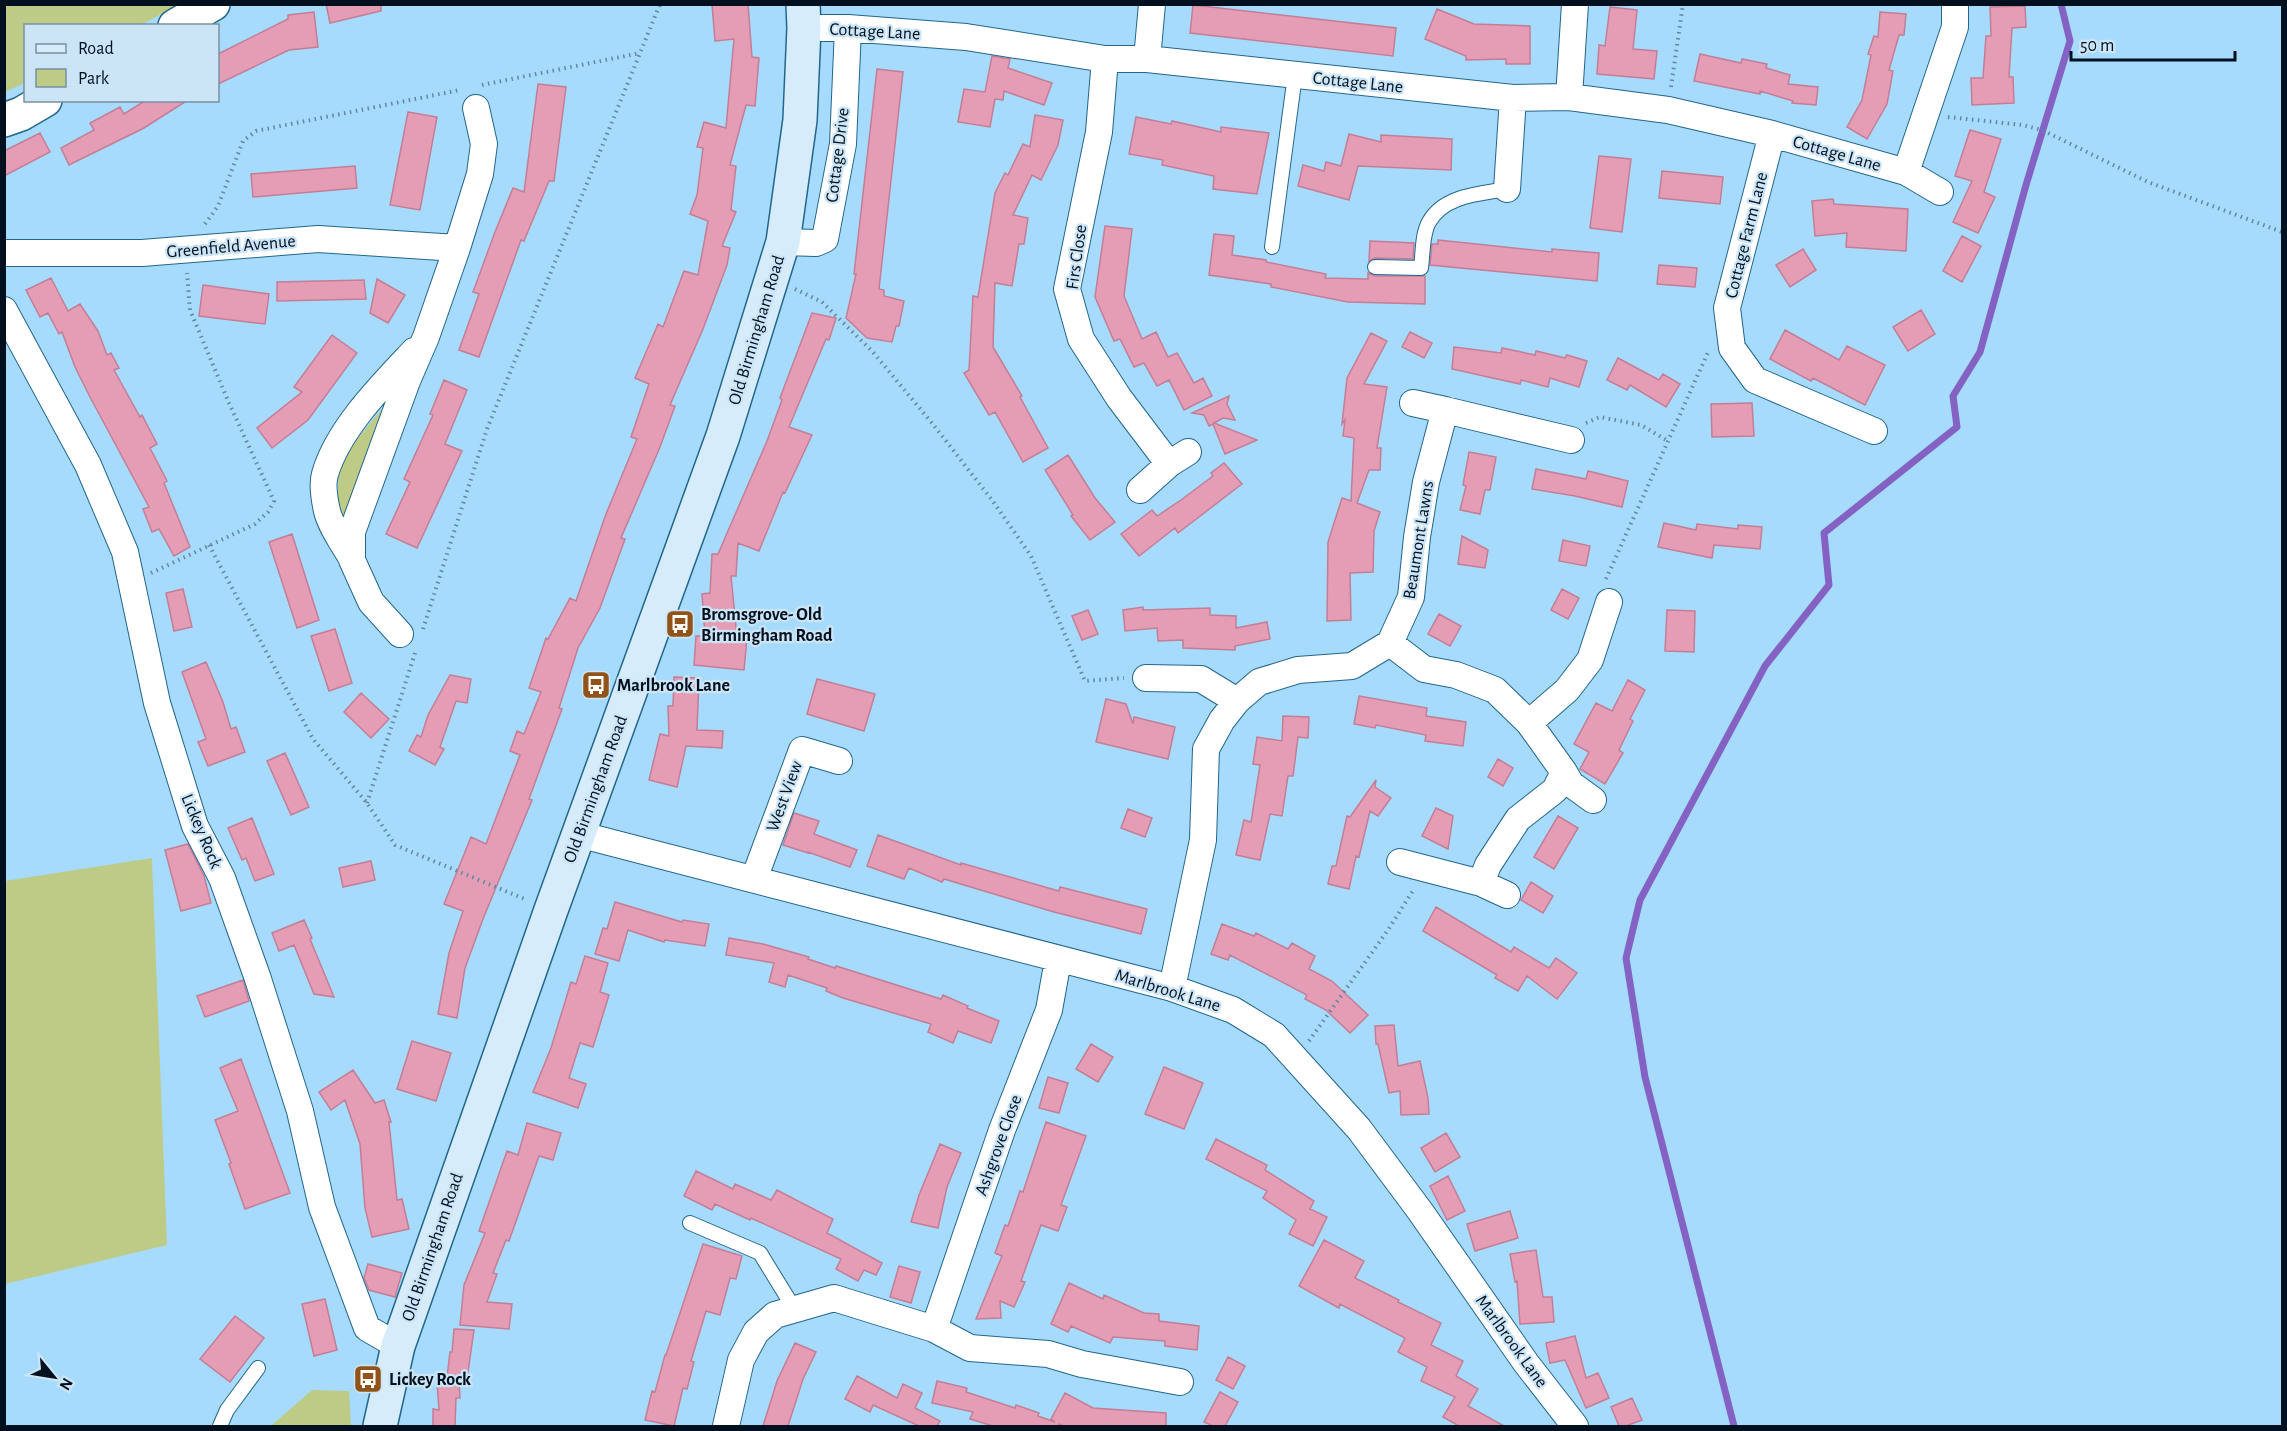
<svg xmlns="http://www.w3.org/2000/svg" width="2287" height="1431" font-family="'Alegreya Sans',sans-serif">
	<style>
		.green { fill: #bdcb86 }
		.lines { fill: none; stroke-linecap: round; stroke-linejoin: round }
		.stream { stroke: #8462c4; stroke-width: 7 }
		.building { fill: #e59db5; stroke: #c27e95; stroke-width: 1.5 }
		.service-casing { stroke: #22668c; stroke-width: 16 }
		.minor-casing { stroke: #22668c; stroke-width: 28 }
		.tertiary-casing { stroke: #22668c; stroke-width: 36 }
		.secondary-casing { stroke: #22668c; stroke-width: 36 }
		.path { stroke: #6287a2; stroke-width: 4; stroke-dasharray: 1.5 4.5; stroke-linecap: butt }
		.service { stroke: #fff; stroke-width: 14 }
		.minor { stroke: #fff; stroke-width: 26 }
		.tertiary { stroke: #fff; stroke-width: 33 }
		.secondary { stroke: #d6ecfa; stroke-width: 33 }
		.labels { text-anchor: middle; stroke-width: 4.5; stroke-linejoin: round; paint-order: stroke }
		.street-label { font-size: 18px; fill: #00101e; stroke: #cbe5f6 }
		.poi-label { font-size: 18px; font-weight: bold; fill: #00101e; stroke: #cbe5f6; text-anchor: start }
	</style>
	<rect width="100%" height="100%" fill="#a7dbfe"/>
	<path class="green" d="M5,4H178V5L141,25L26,26L25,83L5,92Z
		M392,397L349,518L337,512L339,467L358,438Z
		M152,858L167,1245L5,1284V881Z
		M312,1390L349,1391L351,1426H271Z"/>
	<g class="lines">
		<path class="stream" d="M1734,1426L1645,1077L1626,958L1640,900L1765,666L1829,585L1824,533L1957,427L1953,396L1980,352L2026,185L2070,41L2061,4"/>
	</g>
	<path class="building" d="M326,4H381V11L330,23Z
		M712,4H748L752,57L759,58L755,106L746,105L730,165L736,166L731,210L736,212L722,246L730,248L727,265L703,329L670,405L675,406L660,447L621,538L625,539L600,608L578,648L559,708L562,709L529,799L532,800L483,919L465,968L457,1018L438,1014L449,953L463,911L444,904L471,837L486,844L520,755L510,751L517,731L524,734L541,692L529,688L546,638L548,639L570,598L576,601L606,514L637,439L631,437L649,384L635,378L658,324L663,327L684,271L698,275L708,221L690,214L697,195L703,148L697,147L704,122L726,128L734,39L715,41Z
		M1193,5L1396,28L1393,56L1190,33Z
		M2025,6L2026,27L2012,28L2009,77H2013L2014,103L1972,105L1971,78H1983L1986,36H1991L1990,7Z
		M1610,7L1637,10L1633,49L1657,51L1654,79L1597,74L1599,45L1605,46Z
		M1437,9L1474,24L1530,26V64H1506V59L1466,60V56L1425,39Z
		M314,12L318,47L289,50L218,84V54L288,19V15Z
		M1880,12L1906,14L1904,35H1899L1889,70L1893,71L1887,104L1867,139L1847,127L1862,100L1871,55L1868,54L1874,36L1878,37Z
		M1700,54L1741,63L1742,59L1767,64L1766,68L1790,75L1788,84L1818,87L1816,105L1792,103L1793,101L1760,91V94L1694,81Z
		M992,56L1010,59L1008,68L1052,83L1044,105L1004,91L1003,100L995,99L990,127L958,122L964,89L985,92Z
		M877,69L903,72L879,289L884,290V296L904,301L899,326H896L892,342L867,338L846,318L856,274H854Z
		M538,84L566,87L554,181H549L524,241L521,240L479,357L459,350L479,294L473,292L495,232L513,188L524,192Z
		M146,100H188L144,128L69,165L61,148L94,130L90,123L120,107L124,114Z
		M408,112L437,117L420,210L390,205Z
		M1035,115L1063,120L1058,145L1041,180L1032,175L1013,215L1028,218L1024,244H1019L1012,286L995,283L993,347L1022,396L1020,397L1048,448L1023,462L995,412L989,415L964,373L969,370L973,296L978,297L995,193L1005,173L1008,175L1023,144L1030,147Z
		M1136,117L1171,124L1172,121L1221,132V127L1269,133L1257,194L1213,189L1214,176L1162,165L1163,160L1129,154Z
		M1970,130L2001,139L1984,192L1995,197L1978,233L1953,222L1972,181L1955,176Z
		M40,133L50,152L4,176V151Z
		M1349,134L1381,142V135L1452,139L1451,170L1358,166L1349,200L1298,186L1303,165L1324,171L1326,162L1341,166Z
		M1599,156L1631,159L1622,232L1590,228Z
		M355,166L357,188L253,197L251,174Z
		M1662,171L1723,177L1720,204L1659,198Z
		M1833,199L1834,204L1908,209L1906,251L1846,247L1847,233L1815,236L1812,201Z
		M1105,226L1132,229L1124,296L1142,339L1156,332L1168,357L1177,353L1194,383L1203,378L1212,396L1184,410L1169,380L1157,386L1144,363L1134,367L1120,339L1114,341L1095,297Z
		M1214,234L1234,236L1232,255L1266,260V262L1326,274L1325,278L1368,279V273L1375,276H1425V304L1348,302L1271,287V284L1209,275Z
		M1962,236L1981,246L1962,282L1943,271Z
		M1438,240L1552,252V249L1599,253L1597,281L1430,265L1432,244H1438Z
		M1370,241L1414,243L1413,259L1375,258L1369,261Z
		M1803,249L1816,270L1790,287L1776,265Z
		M1659,265L1697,268L1695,287L1657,284Z
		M51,278L68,311L80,304L98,331L107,355L111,353L119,368L114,370L140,417L142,415L157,444L150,448L167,481L164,483L190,547L174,556L159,529L152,532L143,509L149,507L90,397L75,367L62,332L59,334L48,313L40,317L26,290Z
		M377,279L405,295L388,323L370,313Z
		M364,280L366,299L277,301V282Z
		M203,285L269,294L265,324L199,316Z
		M1921,310L1935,334L1908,351L1893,327Z
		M812,313L836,318L829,340L826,339L823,346L789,427L812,435L785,493L783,492L759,551L738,543L736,576H731L737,637L747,638L744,670L694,665L696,636H705L702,594L710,593L712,554H718L767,441L782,400L780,398Z
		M1785,330L1839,360L1847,346L1885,365L1865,405L1813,378L1811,381L1770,359Z
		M1410,332L1432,343L1424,358L1402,347Z
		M1371,333L1387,341L1364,384L1387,387L1377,448H1381L1380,470H1369L1357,503L1380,512L1374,531L1373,572L1350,573L1351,620L1327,621L1328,542L1342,498L1351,501L1354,438L1343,436L1345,420L1342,424L1347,378Z
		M332,335L357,353L308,420L272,448L257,428L302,392L294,387Z
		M1454,347L1501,353L1502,348L1535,355L1536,351L1565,358L1567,355L1587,361L1579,387L1550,378L1548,387L1521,380L1520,384L1452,369Z
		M1618,358L1659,380L1663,374L1680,384L1666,407L1630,385L1627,390L1607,380Z
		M444,380L467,390L445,444L462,451L417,548L386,534L410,482L404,479L433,415L430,414Z
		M1229,396L1227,404L1235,420L1223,418L1214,423L1257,440L1225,454L1213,424L1209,426L1204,415L1192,413Z
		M1752,403L1754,436L1712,437L1711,404Z
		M1469,452L1496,457L1490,490H1485L1480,514L1460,510L1466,486L1463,485Z
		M1068,455L1095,498L1115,522L1090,540L1071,516L1073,515L1045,470Z
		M1224,463L1242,484L1178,533L1175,528L1139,556L1121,534L1152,510L1157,516L1181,500L1213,476L1211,473Z
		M1536,469L1586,479L1588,471L1628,481L1622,507L1575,496L1532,489Z
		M1664,523L1696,530L1697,524L1738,529V525L1762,527L1760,549L1714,545L1712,558L1658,547Z
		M292,534L319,620L297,628L269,542Z
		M1462,536L1488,550L1485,568L1458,564Z
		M1563,540L1590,546L1586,566L1559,561Z
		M183,589L192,627L174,631L166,593Z
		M1562,589L1579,598L1568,619L1551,610Z
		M1143,607V610L1210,608V615L1236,616V628L1267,622L1270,639L1235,646V650L1183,648V640L1158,641L1157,628L1125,631L1123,610Z
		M1088,610L1098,634L1082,640L1072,616Z
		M1667,610L1695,611L1694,652L1665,651Z
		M1439,614L1461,626L1450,646L1428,634Z
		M335,629L352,683L329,691L311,636Z
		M206,662L223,702L231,729L236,727L245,752L208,766L198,742L206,739L182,672Z
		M450,675L471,679L467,703L456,701L440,747L444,749L435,765L409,751L417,735L421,737L428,715Z
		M674,677L699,678L697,730L723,731L722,748L686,746L677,787L649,780L660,734L669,736L668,706H673Z
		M817,679L875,694L864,731L807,714Z
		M1628,680L1645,690L1630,719L1633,721L1619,750L1623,753L1605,784L1580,769L1589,752L1574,744L1596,703L1612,711Z
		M361,693L389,719L371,738L344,712Z
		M1359,696L1427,708L1426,716L1466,722L1463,746L1425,741L1426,735L1376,725L1375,728L1354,724Z
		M1106,699L1126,704L1133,724L1134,717L1175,727L1168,759L1096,742Z
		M1283,716L1309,717L1308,738L1298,737L1293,776H1288L1282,816L1270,814L1260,860L1236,855L1244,820L1251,822L1260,765L1253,764L1257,737L1282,741Z
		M285,753L309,807L291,815L267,761Z
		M1498,759L1513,768L1503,786L1488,777Z
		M1376,780L1375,787L1391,798L1378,816L1370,811L1359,857L1356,856L1349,889L1328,884L1332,866H1336L1347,816L1350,817Z
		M1436,808L1453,816L1448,849L1422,836Z
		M1128,809L1152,818L1145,837L1121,828Z
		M794,813L819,821L814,834L857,850L850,867L808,852V853L783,845Z
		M1558,816L1578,828L1554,869L1534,857Z
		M252,818L274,874L255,881L246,858L242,860L228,828Z
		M878,835L961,865V863L1059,891L1060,887L1147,909L1141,934L1054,912L944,879L942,882L909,868L904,879L867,866Z
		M188,844L204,876L211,903L181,911L165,850Z
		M371,861L375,880L343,887L339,868Z
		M1531,882L1553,896L1543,913L1521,900Z
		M615,902L682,922L683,920L709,924L705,946L665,940L664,942L628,930L619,961L595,954L603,928L607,929Z
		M1436,907L1511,952L1514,947L1549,968L1556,958L1577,973L1557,999L1527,976L1518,991L1495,978L1497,975L1423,931Z
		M304,920L312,938L310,939L334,997L314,994L294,945L279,951L272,933Z
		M1222,924L1254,936L1256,933L1288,949L1292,943L1315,956L1309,969L1332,981L1368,1015L1350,1033L1326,1010L1305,999L1307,995L1230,955L1228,960L1211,954Z
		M729,938L763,944L809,957L808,959L835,968L836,966L941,999L943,995L968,1006L967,1008L999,1021L991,1043L958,1031L953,1043L928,1032L931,1024L843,998L826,991L827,988L788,975L785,987L769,982L774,963L726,955Z
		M585,956L608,963L600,992L609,995L593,1047L580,1043L569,1078L586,1084L578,1108L533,1092L551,1048L571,982L576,984Z
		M243,980L249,1001L205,1017L197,996Z
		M1394,1025L1398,1066L1420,1061L1428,1098L1429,1114L1401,1115L1400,1091L1389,1093L1378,1044H1376L1375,1026Z
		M412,1041L451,1053L436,1101L397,1089Z
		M1091,1044L1113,1057L1098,1082L1076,1069Z
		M241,1059L290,1193L245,1209L229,1164L231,1163L215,1120L238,1111L220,1068Z
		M1164,1067L1203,1083L1184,1129L1145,1114Z
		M353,1070L375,1103L384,1100L391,1122H389L397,1200L402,1199L409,1229L372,1237L365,1208L360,1144L345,1100L331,1110L319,1092Z
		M1048,1077L1068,1083L1059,1113L1039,1108Z
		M1046,1122L1086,1136L1061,1205L1067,1207L1058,1231L1041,1225L1021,1281L1025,1282L1014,1307L1000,1301L1001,1318L976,1319L1002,1256L995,1253L1005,1225L1008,1226L1020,1191L1023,1192Z
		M527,1123L561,1133L553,1160L539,1156L509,1241L506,1240L493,1273L497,1274L487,1302L512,1304L509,1329L460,1325L464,1285L485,1233L479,1231L507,1151L518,1155Z
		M1446,1133L1460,1157L1435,1172L1421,1148Z
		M1216,1139L1267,1165L1265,1170L1314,1201L1310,1209L1327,1217L1313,1246L1289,1234L1296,1220L1263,1198L1267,1191L1206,1159Z
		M940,1144L961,1153L947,1187L938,1228L911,1222L919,1195Z
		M696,1171L733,1189L735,1184L771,1200L777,1190L833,1219L827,1233L882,1263L876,1275L864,1270L858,1281L836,1269L841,1259L751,1218L750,1220L715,1204L712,1210L684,1196Z
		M1448,1176L1465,1211L1447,1220L1430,1186Z
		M1510,1211L1518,1238L1475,1251L1467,1224Z
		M1324,1240L1364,1261L1355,1278L1399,1300L1398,1302L1441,1323L1431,1345L1463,1361L1456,1376L1478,1389L1468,1406L1504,1426H1459L1443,1417L1455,1397L1421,1381L1427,1367L1398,1352L1405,1338L1340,1304L1339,1308L1299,1286Z
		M703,1244L742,1256L736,1279L730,1278L720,1315L706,1311L691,1361L694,1362L687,1389L683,1388L674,1426L645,1420L652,1391L655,1392L665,1355H666Z
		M1536,1250L1543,1297H1552L1554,1322L1520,1324L1517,1281L1515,1282L1510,1254Z
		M368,1264L402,1273L395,1297L369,1290L364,1278Z
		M899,1266L920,1272L911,1303L890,1297Z
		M1069,1283L1103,1299L1104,1295L1144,1313L1159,1314V1321L1199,1326L1197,1350L1165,1346V1341L1113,1337L1110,1343L1071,1326L1068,1332L1051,1324Z
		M325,1299L337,1350L314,1356L302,1304Z
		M235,1316L264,1338L230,1382L200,1359Z
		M454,1329L474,1330L467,1379L447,1377L450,1352H452Z
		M1575,1336L1586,1378L1598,1373L1609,1398L1586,1408L1565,1360L1550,1363L1546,1343Z
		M795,1343L816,1352L803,1379L788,1426H763L777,1381Z
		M1228,1357L1245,1366L1233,1389L1216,1380Z
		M857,1376L897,1398L903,1384L922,1393L915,1408L940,1421L937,1426H919L873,1405L870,1412L845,1399Z
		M459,1381L460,1398H456L455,1426H433V1409L439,1410L437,1382Z
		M937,1381L967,1388L966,1392L1015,1408L1016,1405L1039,1413L1038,1416L1055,1422L1051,1419L1065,1393L1093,1408L1166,1413V1426H1064L1059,1424V1426H993L970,1419L973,1412L932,1403Z
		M1220,1392L1238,1402L1225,1426H1213L1204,1422Z
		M1632,1398L1642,1420L1626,1426H1619L1611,1407Z"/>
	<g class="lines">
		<g class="service-casing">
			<path id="service" d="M1272,247L1295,75
				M1375,267L1421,268C1423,254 1422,234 1429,222C1444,195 1480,194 1507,189
				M690,1223L760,1253L795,1310
				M220,1426L227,1410L258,1368"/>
		</g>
		<g class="minor-casing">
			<path id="minor" d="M804,28H848L966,37L1105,59H1147L1513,98L1569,97L1668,110L1772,134L1906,172L1940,192
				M1105,59L1099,132L1067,289L1081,339L1119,398L1169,464
				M1147,59L1152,4
				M1569,97L1575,4
				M1772,134L1727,308L1732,348L1755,380L1874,431
				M1906,172L1955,27V4
				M1507,189L1513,98
				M783,242L816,243L825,239L843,144L848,28
				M457,248L480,174L484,144L476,108
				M4,253H142L318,239L457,248L426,337L407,381L352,532V560L371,602L400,634
				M4,310L88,465L125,552L157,703L195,826L222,878L257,976L300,1111L322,1207L367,1328L398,1346
				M1413,403L1445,410
				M1140,490L1169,464L1188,452
				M351,557C343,543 331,527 327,511C325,502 322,484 325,474C338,429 382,385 414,351
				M1390,643L1424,669L1456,675L1495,690L1529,723L1567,690L1590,660L1609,602
				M1146,678L1201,679L1237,701
				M1564,772L1571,784L1593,800
				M578,834L1172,988L1233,1010L1274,1035L1359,1129L1420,1211L1526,1363L1575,1426
				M1400,862L1481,883L1488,865L1518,819L1555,790L1564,772L1529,723
				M754,879L802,750L839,761
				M1481,883L1507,895
				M1172,988L1203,840L1206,749L1222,720L1237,701L1259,682L1298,670L1352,666L1390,643L1411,597L1417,537L1426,482L1445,410L1571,440
				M934,1329L970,1348L1048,1354L1082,1364L1180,1382
				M726,1426L741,1360L756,1332L775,1315L834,1298L934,1329L1002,1130L1049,1010L1058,960"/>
		</g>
		<g class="tertiary-casing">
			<path id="tertiary" d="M175,26L213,4
				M4,120L21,114L45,100"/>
		</g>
		<g class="secondary-casing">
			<path id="secondary" d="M380,1426L398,1346L551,910L723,436L783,242L800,120L804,28L803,4"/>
		</g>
		<path class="path" d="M482,85L640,53
			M1671,87L1683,4
			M1948,117L2023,125L2042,130L2148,182L2282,232
			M205,224L218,206L243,141L256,131L460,90
			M795,289L822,302L872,351L932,423L992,500L1031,556L1085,681L1124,678
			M1586,423L1600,417L1641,425L1668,441
			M209,545L313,739L367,803L395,845L527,900
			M151,573L255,524L268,512L274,501L229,403L190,310L187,273
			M1606,579L1709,350
			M423,629L487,429L660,4
			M367,803L416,650
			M1309,1041L1388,930L1414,889"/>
		<use href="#service" class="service"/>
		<use href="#minor" class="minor"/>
		<use href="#tertiary" class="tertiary"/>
		<use href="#secondary" class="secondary"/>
	</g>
	<defs>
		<g id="bus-square" transform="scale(1.5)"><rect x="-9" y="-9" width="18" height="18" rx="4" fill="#915319" stroke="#cbe5f6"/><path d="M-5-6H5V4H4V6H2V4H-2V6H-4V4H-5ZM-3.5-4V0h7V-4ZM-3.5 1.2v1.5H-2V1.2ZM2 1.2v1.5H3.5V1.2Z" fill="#fff"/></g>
	</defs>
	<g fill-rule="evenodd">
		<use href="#bus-square" x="680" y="624"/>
		<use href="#bus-square" x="596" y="685"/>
		<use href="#bus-square" x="368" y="1379"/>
	</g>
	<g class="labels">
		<g class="street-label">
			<text transform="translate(875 31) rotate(3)" y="6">Cottage Lane</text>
			<text transform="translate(1358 82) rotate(6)" y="6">Cottage Lane</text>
			<text transform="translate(1837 153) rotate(16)" y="6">Cottage Lane</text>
			<text transform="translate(837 155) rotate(-83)" y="6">Cottage Drive</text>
			<text transform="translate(1746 235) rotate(-76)" y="6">Cottage Farm Lane</text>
			<text transform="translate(231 246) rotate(-5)" y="6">Greenfield Avenue</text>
			<text transform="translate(1076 257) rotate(-82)" y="6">Firs Close</text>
			<text transform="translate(756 330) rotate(-73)" y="6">Old Birmingham Road</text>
			<text transform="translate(1418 540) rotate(-81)" y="6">Beaumont Lawns</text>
			<text transform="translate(595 789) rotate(-70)" y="6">Old Birmingham Road</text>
			<text transform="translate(784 796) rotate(-70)" y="6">West View</text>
			<text transform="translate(202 831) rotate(67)" y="6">Lickey Rock</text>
			<text transform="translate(1168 990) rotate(17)" y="6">Marlbrook Lane</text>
			<text transform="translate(998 1145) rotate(-70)" y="6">Ashgrove Close</text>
			<text transform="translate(432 1247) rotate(-71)" y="6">Old Birmingham Road</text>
			<text transform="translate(1512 1341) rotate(54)" y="6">Marlbrook Lane</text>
		</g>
		<g class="poi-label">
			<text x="701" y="620">Bromsgrove- Old<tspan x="701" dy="21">Birmingham Road</tspan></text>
			<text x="617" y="691">Marlbrook Lane</text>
			<text x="389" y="1385">Lickey Rock</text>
		</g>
	</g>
	<rect width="2287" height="1431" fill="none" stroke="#00101e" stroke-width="12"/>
	<rect x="24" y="24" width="195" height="78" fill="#cbe5f6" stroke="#7a90a0" stroke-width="1.5"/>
	<rect x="36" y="44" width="30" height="9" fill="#d6ecfa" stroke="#7a90a0" stroke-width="1.5"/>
	<text x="78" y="54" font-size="18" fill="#00101e">Road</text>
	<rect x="36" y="69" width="30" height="18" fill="#bdcb86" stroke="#7a90a0" stroke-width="1.5"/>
	<text x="78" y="84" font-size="18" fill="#00101e">Park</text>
	<g transform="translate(54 1377) rotate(120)" stroke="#cbe5f6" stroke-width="4.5" paint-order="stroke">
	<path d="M0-4.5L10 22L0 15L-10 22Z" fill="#00101e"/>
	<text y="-9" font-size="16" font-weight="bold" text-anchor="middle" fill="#00101e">N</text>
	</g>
	<path d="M2071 51v9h164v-9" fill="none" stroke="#00101e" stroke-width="3"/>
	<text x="2080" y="51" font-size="18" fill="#00101e" stroke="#cbe5f6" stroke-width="4.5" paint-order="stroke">50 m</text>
</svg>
